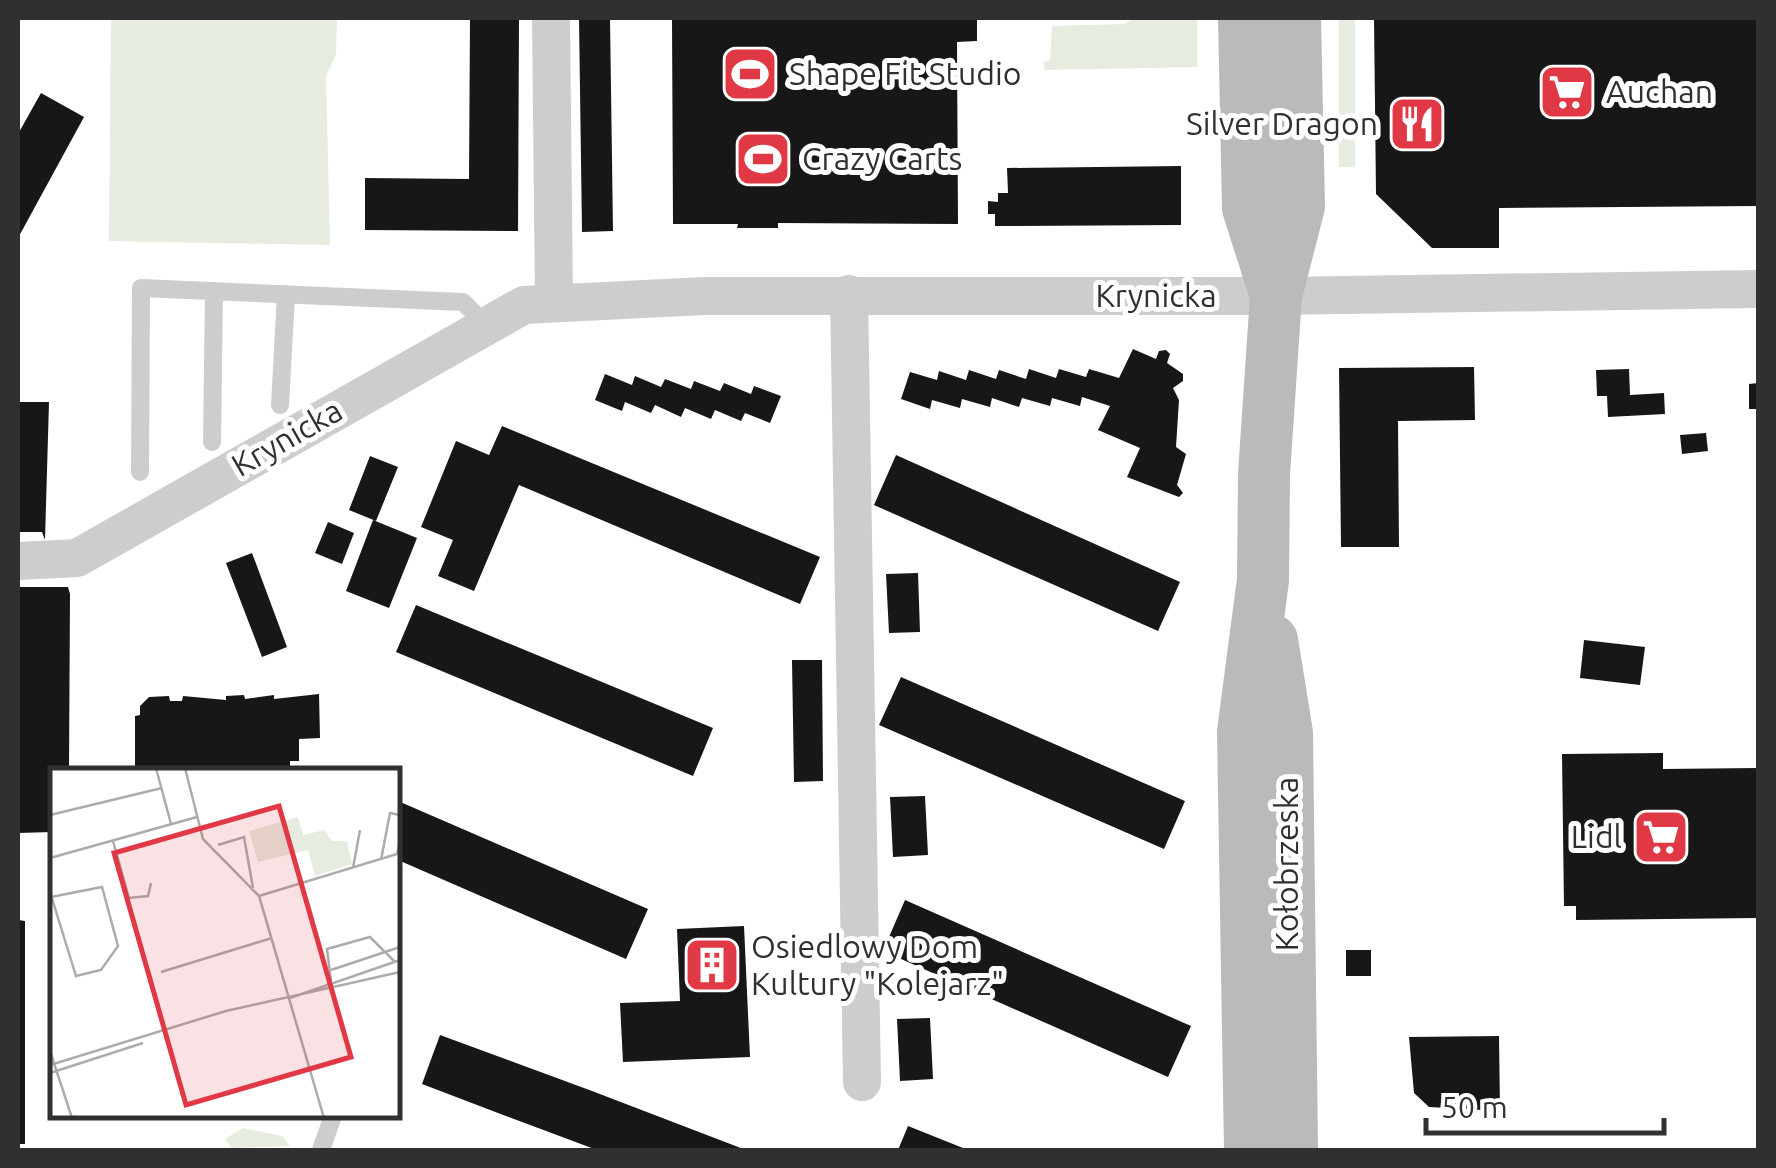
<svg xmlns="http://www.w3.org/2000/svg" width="1776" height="1168" font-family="Ubuntu,sans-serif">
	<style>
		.green { fill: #e6ecdf }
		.building { fill: #171717 }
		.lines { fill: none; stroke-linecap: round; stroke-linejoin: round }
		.service { stroke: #cdcdcd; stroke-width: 18 }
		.minor { stroke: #cdcdcd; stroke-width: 38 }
		.secondary { stroke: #bababa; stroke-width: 52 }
		.labels { text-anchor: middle; stroke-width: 10; stroke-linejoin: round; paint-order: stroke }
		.poi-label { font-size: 32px; fill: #303030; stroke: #fff; text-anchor: start }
		.street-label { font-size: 32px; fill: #303030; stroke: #fff }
		.inset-road { fill: none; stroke: #acacac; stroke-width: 2.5 }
		.view { fill: #e03945; fill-opacity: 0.15; stroke: #e03945; stroke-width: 5 }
		.inset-edge { fill: none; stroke: #303030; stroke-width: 5 }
	</style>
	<rect width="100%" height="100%" fill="#fff"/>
	<path class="green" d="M111,18H337L336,55L326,76L330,245L109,241Z
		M1135,18H1197V67L1044,70V61H1050L1052,26L1124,24Z
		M1339,18H1355V167H1339Z
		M243,1128L282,1136L290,1146L232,1148L225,1139Z"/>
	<path class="building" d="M470,18H519L518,231L365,230V178L469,179Z
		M579,18H610L613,231L582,232Z
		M672,18H977V41L957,42L958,224L778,223V228H737L738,224H673Z
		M1374,18H1758V206L1499,208V248H1432L1376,194Z
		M41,93L84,117L18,238V134Z
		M1181,166V225L995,226V214H988V201L998,202V193H1008L1007,168Z
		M1133,349L1156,359L1159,351L1166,350L1170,354L1167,363L1183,374V381L1173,388L1179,400L1176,447L1186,454L1177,485L1183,493L1179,497L1127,477L1140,448L1098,430L1110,406L1082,397L1080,406L1052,398L1050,406L1022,398L1019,407L992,398L990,407L962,399L960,408L932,400L930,409L901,399L910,372L937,380L939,371L966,380L969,370L996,379L999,370L1026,379L1029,369L1056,378L1059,369L1086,377L1089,369L1119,378Z
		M1474,367L1475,420L1398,421L1399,547H1341L1339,368Z
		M1629,369L1630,395L1664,393L1665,414L1608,417L1607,396H1597L1596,370Z
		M605,374L632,385L635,376L661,387L665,379L691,389L694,381L720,391L724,383L751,394L754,386L781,396L770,423L745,413L741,421L715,410L711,419L685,408L681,417L655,405L651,413L625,402L622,411L595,400Z
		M1758,383V409H1749V384Z
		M18,402H49L45,540L42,532H18Z
		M502,426L820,557L800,604L519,485L474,591L438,576L453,540L421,527L456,441L489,455Z
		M1706,433L1708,451L1682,454L1680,435Z
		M896,455L1180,582L1158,631L874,505Z
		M370,456L398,467L376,521L349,510Z
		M373,520L417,538L389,608L346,591Z
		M328,522L354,533L342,564L315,553Z
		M252,553L287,647L262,657L226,563Z
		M918,573L920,632L889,633L886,574Z
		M18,587H68L70,594L69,770H52V832L18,833Z
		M416,605L713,728L693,776L396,652Z
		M1584,640L1645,647L1640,685L1580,678Z
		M792,660H822L823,781L794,782Z
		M901,677L1185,801L1164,849L879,725Z
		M319,694L320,738L299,739V761H290V770H135V716L140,715V706L149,697L169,696L170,701H182L183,696L226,700V696L244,695L245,699L274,695V699Z
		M1663,753V769L1758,768V918L1576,920V906H1564L1562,754Z
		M925,796L928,855L893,857L890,797Z
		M398,801L648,909L626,959L398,860Z
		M905,900L1191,1026L1168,1077L883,951Z
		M18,920L25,921V1144H18Z
		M744,926L750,1057L623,1062L620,1003L680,1001L677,929Z
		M1346,950H1371V976H1346Z
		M930,1018L933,1079L900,1081L897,1019Z
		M440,1035L592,1091L746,1150H597L498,1113L422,1084Z
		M1499,1036L1500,1111L1429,1107L1414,1093L1409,1037Z
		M908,1126L968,1150H898Z"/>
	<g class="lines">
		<path class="service" d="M280,405L286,294
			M212,442L214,291
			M140,472L141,288L463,302L486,325
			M321,1150L333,1116"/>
		<path class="minor" d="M551,18L554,301
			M849,294L862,1082
			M18,561L77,558L524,305L704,296H1276L1758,289"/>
		<path class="secondary" d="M1244,18L1248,208L1276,296
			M1272,640L1287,733L1292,1150
			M1250,1150L1243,732L1263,580L1264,474L1276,296L1299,206L1295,18"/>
	</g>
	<defs>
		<g id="stadium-square" transform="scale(2.875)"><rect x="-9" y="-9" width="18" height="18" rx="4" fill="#e03945" stroke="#fff"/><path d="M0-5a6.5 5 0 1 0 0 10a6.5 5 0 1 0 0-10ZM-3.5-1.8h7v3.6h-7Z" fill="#fff"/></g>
		<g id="supermarket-square" transform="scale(2.875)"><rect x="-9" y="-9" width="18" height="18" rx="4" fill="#e03945" stroke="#fff"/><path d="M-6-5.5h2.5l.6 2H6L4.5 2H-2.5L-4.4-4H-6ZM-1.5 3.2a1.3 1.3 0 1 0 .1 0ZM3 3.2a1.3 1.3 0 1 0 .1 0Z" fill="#fff"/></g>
		<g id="restaurant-square" transform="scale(2.875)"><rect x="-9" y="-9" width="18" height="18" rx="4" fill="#e03945" stroke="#fff"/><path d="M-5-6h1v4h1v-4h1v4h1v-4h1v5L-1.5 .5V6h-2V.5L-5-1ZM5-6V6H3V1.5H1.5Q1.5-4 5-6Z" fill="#fff"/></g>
		<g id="building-square" transform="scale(2.875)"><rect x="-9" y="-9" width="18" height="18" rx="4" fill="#e03945" stroke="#fff"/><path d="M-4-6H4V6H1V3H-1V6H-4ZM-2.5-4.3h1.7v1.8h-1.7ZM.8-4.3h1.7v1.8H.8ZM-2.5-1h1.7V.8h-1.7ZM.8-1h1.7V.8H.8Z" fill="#fff"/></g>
	</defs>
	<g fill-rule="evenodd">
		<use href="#stadium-square" x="750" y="74"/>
		<use href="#supermarket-square" x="1567" y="92"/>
		<use href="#restaurant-square" x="1417" y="124"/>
		<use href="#stadium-square" x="763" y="159"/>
		<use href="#supermarket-square" x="1661" y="837"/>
		<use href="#building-square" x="712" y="965"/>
	</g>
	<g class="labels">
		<g class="poi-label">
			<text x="789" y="85">Shape Fit Studio</text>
			<text x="1606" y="103">Auchan</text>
			<text x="1378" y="135" text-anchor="end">Silver Dragon</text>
			<text x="802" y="170">Crazy Carts</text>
			<text x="1622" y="848" text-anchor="end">Lidl</text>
			<text x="751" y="958">Osiedlowy Dom<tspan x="751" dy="37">Kultury "Kolejarz"</tspan></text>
		</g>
		<g class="street-label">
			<text x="1156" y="307">Krynicka</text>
			<text transform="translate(287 438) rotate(-30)" y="11">Krynicka</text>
			<text transform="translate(1287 864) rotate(-90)" y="11">Kołobrzeska</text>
		</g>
	</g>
	<g transform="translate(50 768)">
		<rect width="350" height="350" fill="#fff"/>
		<path d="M248,49L253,67L274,62L282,73H297L302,96L265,108L258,82L208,94L199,63Z" fill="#e6ecdf"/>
		<path class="inset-road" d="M106,0L121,56M135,0L153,71L209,128L274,350M0,47L112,20M63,73L79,130L98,128L101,115M168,77L194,69L203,120M0,90L147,49M331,92L340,45L350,47M303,100L310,62M0,124L26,208L51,202L68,178L52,119L1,129M209,128L347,86L350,73M281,202L350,179M111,204L222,170M281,213L277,181L320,169L345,194M240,230L350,192M0,283L22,350M0,297L176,243L350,204M0,305L93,275"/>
		<path class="view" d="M229,38L301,289L136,337L64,85Z"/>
		<rect width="350" height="350" class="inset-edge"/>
	</g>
	<rect width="1776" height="1168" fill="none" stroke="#303030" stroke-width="40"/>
	<path d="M1426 1118v15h238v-15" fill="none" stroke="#303030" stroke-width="5"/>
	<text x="1441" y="1118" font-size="30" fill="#303030" stroke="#ffffff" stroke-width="8" paint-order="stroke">50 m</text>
</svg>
